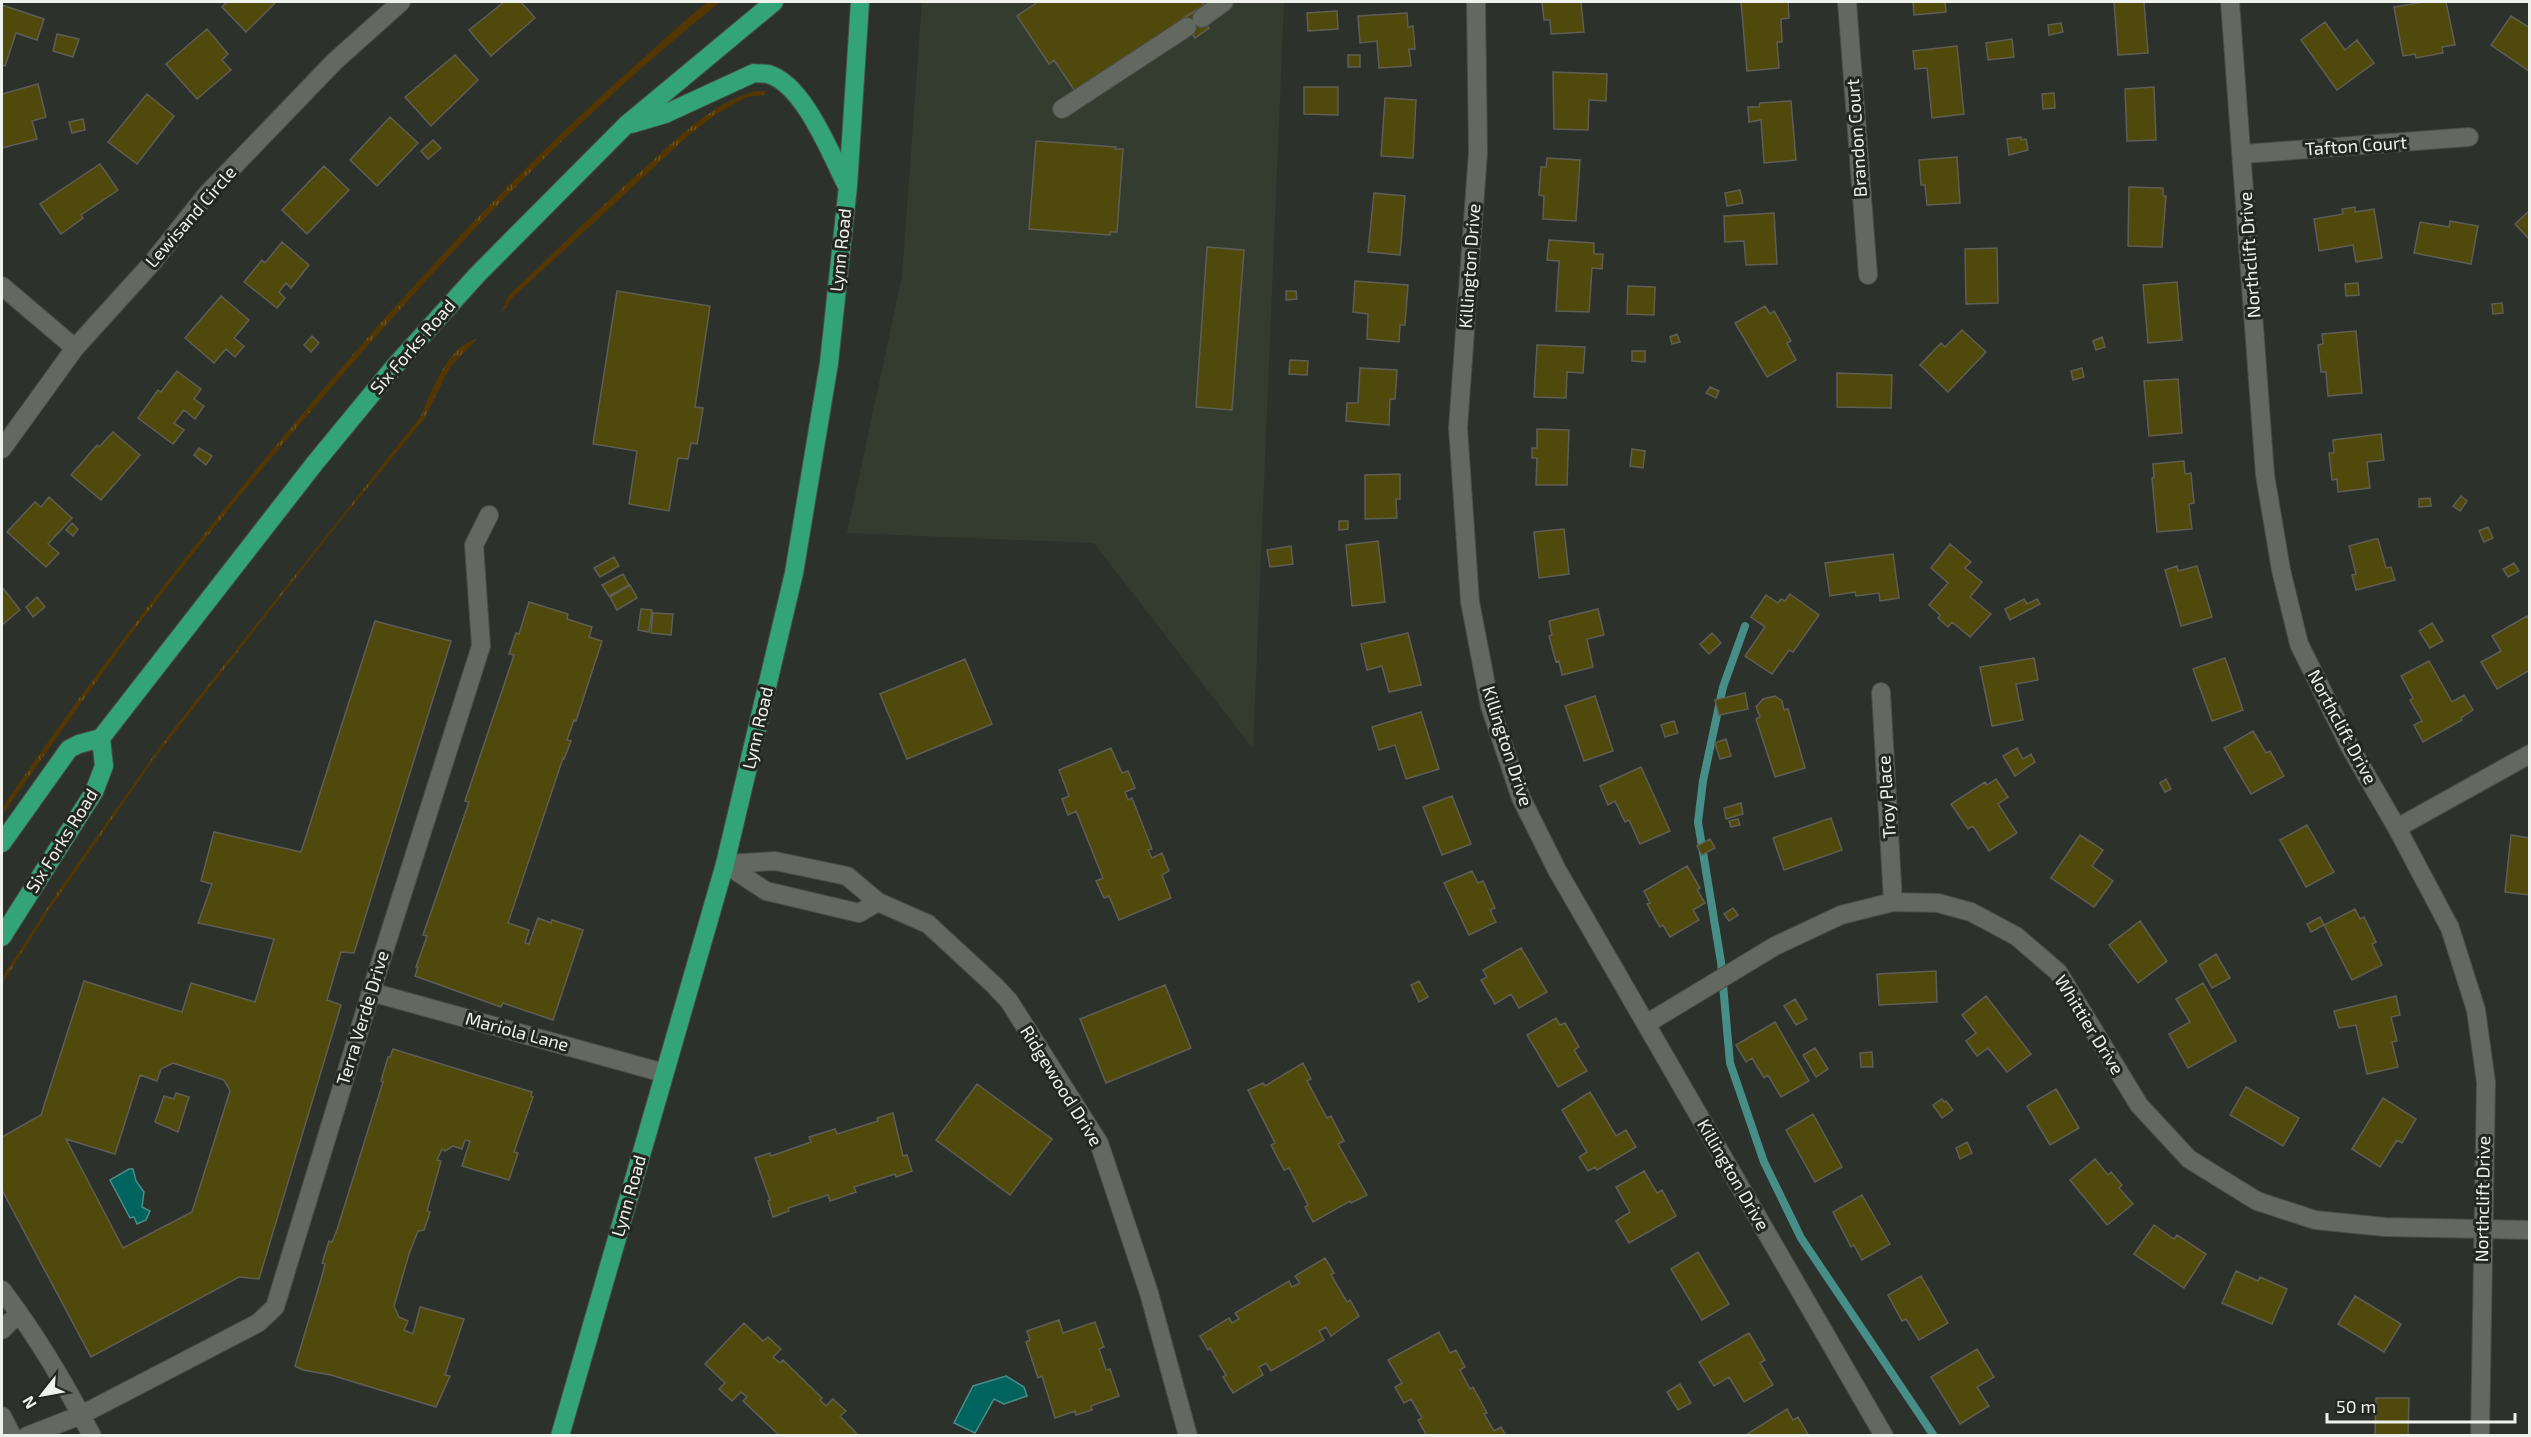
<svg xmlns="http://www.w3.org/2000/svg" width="2531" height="1437" font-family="'Exo 2',sans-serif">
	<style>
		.built { fill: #343c2f }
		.grass { fill: url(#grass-tufts) }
		.water { fill: #00635e; stroke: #478e89; stroke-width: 1.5 }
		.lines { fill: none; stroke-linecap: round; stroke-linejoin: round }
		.stream { stroke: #478e89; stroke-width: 8 }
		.building { fill: #4f490b; stroke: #5f5e56; stroke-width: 1.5; fill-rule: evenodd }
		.minor-casing { stroke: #4a4d47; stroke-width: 20 }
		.major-casing { stroke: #4a4d47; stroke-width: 20 }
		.minor { stroke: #636860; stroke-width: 18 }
		.major { stroke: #33a477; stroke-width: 18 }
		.labels { text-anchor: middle; stroke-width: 6; stroke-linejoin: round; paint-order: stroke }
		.street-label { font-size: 18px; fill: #eef1ec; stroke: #242721 }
	</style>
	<defs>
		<pattern id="grass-tufts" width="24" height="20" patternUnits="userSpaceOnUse" patternTransform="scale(1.5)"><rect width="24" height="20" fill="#533600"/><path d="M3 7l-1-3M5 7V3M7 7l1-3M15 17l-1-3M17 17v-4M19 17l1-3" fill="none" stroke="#6c5425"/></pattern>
	</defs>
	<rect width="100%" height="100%" fill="#2d312b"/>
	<path class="built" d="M922,2H1284L1253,749L1094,543L847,533L902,276Z"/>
	<path class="grass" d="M708,2H720C584,111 464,235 350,366C271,456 194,550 122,646C81,702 42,759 2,815V808C117,640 243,480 377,327C462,231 551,139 647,55C667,37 687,18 708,2Z
		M755,91H766L764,95L747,97L718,113L690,134L510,300L506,308L501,312L509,295C556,251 602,205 650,163C682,134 713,103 755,91Z
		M477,339L450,367L424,419L341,520L156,756L49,910L2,984V978L59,890L167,737L421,416C431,392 449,344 477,339Z"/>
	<path class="water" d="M129,1169H133L136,1181L144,1192L142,1207L150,1211L146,1220L137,1224L134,1217L130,1218L110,1180Z
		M1006,1376L1024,1387L1027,1396L1004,1404L994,1399L975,1433L954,1423L973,1386Z"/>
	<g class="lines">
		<path class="stream" d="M1745,626L1723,687L1703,781L1698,822L1721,962L1730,1063L1764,1162L1801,1238L1934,1436"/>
	</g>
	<path class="building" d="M227,2H276L246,32L222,7Z
		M504,2H521L535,18L491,56L469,30Z
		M1038,2H1201L1204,5L1075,91L1054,60L1049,64L1017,16Z
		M1542,2H1581L1584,32L1551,34L1550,20H1544Z
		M1741,2H1788L1789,18L1781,19L1782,42H1777L1779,68L1747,71Z
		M1913,2H1945L1946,12L1914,15Z
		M2114,2H2144L2148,53L2118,55Z
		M2423,2H2446L2455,45L2442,47L2443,53L2416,58L2415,54L2403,56L2394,7Z
		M2,5L44,19L37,40L16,33L5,66L2,65Z
		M1196,10L1209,28L1195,38L1182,19Z
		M1337,11L1338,29L1308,31L1307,13Z
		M1407,13L1408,27L1413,26L1415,49H1409L1411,66L1379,68L1377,41L1360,43L1358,16Z
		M2511,16L2530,28L2529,71L2491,45Z
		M2325,22L2345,50L2357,40L2374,63L2337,90L2301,40Z
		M2061,23L2063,32L2049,35L2048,25Z
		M207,29L228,54L222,60L231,70L197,99L166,64Z
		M57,34L79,39L73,57L53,51Z
		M2012,39L2014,57L1988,60L1986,43Z
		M1957,46L1964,114L1932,118L1927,68L1915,69L1913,51Z
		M455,55L478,80L431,126L405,97Z
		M1348,55H1360V67H1348Z
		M1553,72L1607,74L1606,101L1589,100L1588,130L1554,129Z
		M38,84L46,117L32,121L37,139L2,148V94Z
		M1304,87H1338V115L1304,114Z
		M2154,87L2156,140L2127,141L2125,89Z
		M2054,93L2055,108L2043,109L2042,94Z
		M147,94L174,116L137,164L108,142Z
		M1385,98L1416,100L1413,158L1381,156Z
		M1791,101L1796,160L1764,163L1761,120L1749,122L1748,107H1759L1760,103Z
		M390,117L418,143L377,186L350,160Z
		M83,119L85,130L72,133L69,122Z
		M2021,137V140L2026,139L2028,150L2009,155L2007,139Z
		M433,140L441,148L428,159L421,151Z
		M1036,141L1116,147L1115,149H1123L1117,232H1110V235L1029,229Z
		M1957,157L1960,203L1927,205L1925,185H1921L1919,160Z
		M1547,158L1580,160L1576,221L1543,219L1544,196L1539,195L1541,167H1546Z
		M100,164L118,190L81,215L83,218L61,234L40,204Z
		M324,166L349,190L307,234L282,210Z
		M2129,187L2163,188V196H2166L2162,247L2128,246Z
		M1740,190L1743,203L1727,206L1725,193Z
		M1374,193L1405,196L1400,255L1368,252Z
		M2355,207V212L2374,209L2382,258L2356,262L2353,245L2319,251L2314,219L2343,214L2342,209Z
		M2530,210V240L2515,224Z
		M1774,213L1777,264L1746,265L1744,241L1725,242L1724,216Z
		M2450,221L2478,226L2471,264L2414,253L2420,222L2449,227Z
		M1549,240L1594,243V254H1603L1602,269L1592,268L1589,312L1556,311L1559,261L1547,260Z
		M282,242L309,265L291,288L286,283L279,292L285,298L277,308L244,282L262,260L265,263Z
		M1207,247L1244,250L1232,410L1196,407Z
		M1997,248L1998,303L1966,304L1965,249Z
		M1355,281L1408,285L1405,325H1400L1399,342L1367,339L1368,314L1353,312Z
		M2177,282L2182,340L2148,343L2143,285Z
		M2358,283L2359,295L2346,296L2345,284Z
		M1628,286L1655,287L1654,315L1627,314Z
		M617,291L710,306L695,407L703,408L697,444L691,443L688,459L678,458L669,511L629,504L637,451L593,444Z
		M1286,291H1296L1297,299L1286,300Z
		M221,296L249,320L234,338L244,346L235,357L226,349L214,363L185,338Z
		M2502,303L2503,313L2493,314L2492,304Z
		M1765,306L1770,314L1774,311L1791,341L1787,343L1796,360L1767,377L1735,323Z
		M1962,330L1986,352L1948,392L1920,365L1941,343L1945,347Z
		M2356,331L2362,393L2328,396L2326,372H2321L2318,345L2323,344L2322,334Z
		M1677,334L1680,342L1672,344L1670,337Z
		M312,336L319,343L311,352L304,345Z
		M2102,337L2105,347L2096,350L2093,341Z
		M1537,345L1585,347L1583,373L1567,372L1566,398L1534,397Z
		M1632,351H1645V362L1632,361Z
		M1290,360L1308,361L1307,375L1289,374Z
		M1360,368L1397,370L1395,399H1390L1389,425L1346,421L1347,403H1358Z
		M2082,368L2084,377L2073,380L2071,371Z
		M177,371L201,389L194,399L204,406L195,419L184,410L174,423L184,430L173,444L138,418L158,390L161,392Z
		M1837,373L1892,375L1891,408L1837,407Z
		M2178,379L2182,433L2149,436L2144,381Z
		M1710,387L1719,391L1716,398L1706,393Z
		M1537,429L1569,430L1567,485H1536L1537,458H1532V448H1537Z
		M113,432L140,455L101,500L71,475L97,445L99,447Z
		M2381,434L2384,460L2367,462L2370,488L2338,492L2337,479L2332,480L2329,453H2334L2333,440Z
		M199,448L212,456L206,465L194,455Z
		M1632,449L1645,451L1643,468L1630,466Z
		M2184,461L2185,474L2191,473L2194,503L2189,504L2192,529L2157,532L2152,478L2154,477L2153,464Z
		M1400,474V499H1396L1397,518L1365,519V475Z
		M2461,496L2467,501L2460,511L2453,506Z
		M49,497L72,518L48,544L59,553L46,567L7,532L35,502L41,507Z
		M2430,498L2431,506L2419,507V499Z
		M1339,521H1348V529L1339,530Z
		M72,523L78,529L73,536L66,530Z
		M2488,527L2493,538L2484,542L2479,531Z
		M1564,529L1569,574L1539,578L1534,532Z
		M2375,539H2378L2386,568L2391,567L2395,580L2356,590L2352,575L2356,574L2349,546Z
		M1378,541L1385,602L1352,606L1346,545Z
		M1950,544L1971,562L1965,568L1982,582L1970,597L1991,614L1970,637L1952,622L1948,627L1938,618L1940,615L1929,605L1948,583L1931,568Z
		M1291,546L1293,564L1270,567L1267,550Z
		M1893,554L1899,598L1880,601L1879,593L1856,596L1855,592L1830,596L1825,563Z
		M614,557L619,566L600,577L594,568Z
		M2514,563L2519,571L2508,577L2503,569Z
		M2177,566L2178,571L2197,566L2212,617L2181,626L2165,570Z
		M623,574L629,585L609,596L602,585Z
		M630,585L637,598L617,610L610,597Z
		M2,587L20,610L2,625Z
		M1790,594L1819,615L1793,652L1789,650L1772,674L1745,656L1765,627L1751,617L1766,595L1778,603L1781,599L1785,601Z
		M37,597L45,607L33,617L26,607Z
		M2024,599L2027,604L2037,599L2040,604L2010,620L2005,609Z
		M529,602L568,614L567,619L592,627L589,637L602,641L576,721L574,720L567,740L571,741L564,759L563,758L508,923L529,930L525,943L529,944L538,918L551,923L552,920L583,930L553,1020L503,1003L501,1007L415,976L418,967H416L427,936L423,935L469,802L465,801L514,655L509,654L516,633L519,634Z
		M641,609L652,610L649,632L638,630Z
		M1598,609L1604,635L1587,639L1593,667L1562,675L1559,661L1556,662L1549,636L1552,635L1549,621Z
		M653,613L673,614L671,635L651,633Z
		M2527,616L2530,621V670L2497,689L2481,662L2501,651L2492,636Z
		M375,621L451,641L354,953L341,952L327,1000L341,1005L259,1279L239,1277L91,1357L2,1190V1137L41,1115L84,981L182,1012L191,983L255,1002L274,939L198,923L212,884L201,881L214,832L301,852ZM173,1063L224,1080L230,1091L192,1212L123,1248L66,1139L115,1154L140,1075L157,1081L161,1069Z
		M2432,623L2443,641L2430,648L2419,631Z
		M1408,633L1421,685L1389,692L1382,666L1367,670L1361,644Z
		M1712,633L1721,643L1709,654L1700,644Z
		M2034,658L2038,680L2016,684L2023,720L1992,726L1980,667Z
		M2225,658L2243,710L2212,721L2193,669Z
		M965,659L992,724L907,759L880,694Z
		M2429,661L2452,702L2464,695L2473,710L2461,718L2462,720L2423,742L2414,725L2422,721L2410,700L2413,698L2401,676Z
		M1745,693L1748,709L1719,715L1715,700Z
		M1595,696L1613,751L1584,761L1565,706Z
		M1775,696L1782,701L1784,710L1788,709L1805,768L1775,777L1756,719L1760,717L1756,707L1763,699Z
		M1421,712L1439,769L1406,779L1395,745L1379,750L1372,727Z
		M1674,721L1678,733L1665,737L1661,725Z
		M2253,731L2266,753L2270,751L2284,776L2251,794L2224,748Z
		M1726,739L1731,756L1720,759L1715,743Z
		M1111,748L1122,773L1128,771L1135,788L1125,792L1128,800L1132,798L1152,849L1148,850L1152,858L1162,853L1169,871L1162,875L1171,898L1119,920L1109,896L1104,898L1096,881L1103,878L1076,811L1068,815L1062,799L1069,796L1059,770Z
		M2017,748L2023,759L2031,754L2035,762L2015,776L2003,756Z
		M1641,767L1670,831L1640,844L1629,820L1625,822L1615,801L1608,805L1600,786Z
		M1996,779L2008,797L1998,804L2017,833L1989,851L1973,826L1968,829L1951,804L1985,782L1987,785Z
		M2166,779L2171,789L2165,792L2160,783Z
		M1452,796L1471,844L1442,855L1423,807Z
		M1741,803L1743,814L1726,819L1724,808Z
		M1831,818L1842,850L1784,870L1773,838Z
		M1738,819L1740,825L1731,827L1729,821Z
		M2307,825L2334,872L2306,887L2280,840Z
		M2080,835L2103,850L2092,866L2113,881L2094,907L2051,878Z
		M2511,835L2530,838V895L2505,892Z
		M1710,839L1715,848L1702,855L1697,846Z
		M1687,866L1700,888L1697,890L1705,903L1693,910L1699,920L1670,937L1663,925L1660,927L1647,904L1650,903L1644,891Z
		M1472,871L1478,883L1483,881L1495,908L1490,910L1496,922L1469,935L1444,883Z
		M1733,908L1738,915L1729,921L1724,914Z
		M2355,909L2360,919L2364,917L2376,942L2372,944L2382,965L2352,980L2324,925Z
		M2320,917L2324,925L2311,932L2307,924Z
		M2140,921L2167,961L2138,983L2109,945Z
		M1521,948L1547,992L1519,1008L1511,994L1495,1004L1481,980L1487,977L1483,970Z
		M2216,954L2230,978L2212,988L2199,965Z
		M1936,971L1937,1002L1879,1005L1877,974Z
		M1419,981L1428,997L1419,1002L1411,985Z
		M2203,983L2236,1041L2188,1068L2169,1034L2190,1022L2176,999Z
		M1165,985L1191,1048L1106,1083L1080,1019Z
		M1986,996L2031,1054L2007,1072L1988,1048L1977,1056L1966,1041L1976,1033L1962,1015Z
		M2396,996L2400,1015L2391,1017L2397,1041L2392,1042L2398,1067L2367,1074L2356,1025L2339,1028L2334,1011Z
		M1795,999L1807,1019L1796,1025L1784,1006Z
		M1556,1018L1560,1025L1565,1023L1579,1047L1574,1050L1587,1071L1558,1087L1527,1035Z
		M1775,1022L1809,1081L1781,1097L1768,1075L1764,1078L1752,1058L1746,1062L1736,1045Z
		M1815,1048L1828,1069L1816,1077L1803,1055Z
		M393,1049L532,1092L531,1096L533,1097L514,1152L518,1153L509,1180L462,1166L470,1141L465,1140L462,1149L453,1146L445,1151L442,1149L437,1160L441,1161L427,1211L430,1212L424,1230L418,1231L409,1254L394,1306L399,1317L408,1321L404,1330L413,1334L420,1307L464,1319L445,1375L450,1376L436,1407L331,1375L303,1370L295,1366L322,1276L325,1264L322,1263L329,1241L332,1242L337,1230L383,1082L381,1081L388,1057H390Z
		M1872,1052L1873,1067H1861L1860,1053Z
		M1303,1063L1311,1079L1307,1081L1327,1118L1331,1116L1344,1141L1338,1144L1367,1195L1351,1203L1350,1201L1313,1222L1305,1207L1308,1205L1289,1168L1284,1170L1271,1145L1275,1143L1248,1090L1263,1083L1265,1086Z
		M977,1084L1052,1139L1010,1195L936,1140Z
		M2246,1087L2299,1118L2283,1146L2230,1115Z
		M2056,1089L2079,1128L2050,1145L2027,1106Z
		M1590,1092L1616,1136L1626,1130L1636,1147L1597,1170L1595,1167L1588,1171L1579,1157L1587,1152L1562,1110Z
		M176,1093L189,1097L178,1132L155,1122L164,1096L174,1099Z
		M2383,1098L2416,1119L2402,1143L2397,1140L2380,1167L2352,1149Z
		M1942,1099L1944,1102L1946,1101L1953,1110L1942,1118L1933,1105Z
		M893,1113L903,1156L907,1155L912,1171L896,1177L895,1174L854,1187L856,1192L830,1201L828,1195L788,1208L789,1211L773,1217L768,1201L770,1200L755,1158L770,1153L771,1156L811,1142L809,1137L835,1129L837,1134L878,1121L877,1118Z
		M1813,1114L1842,1167L1815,1182L1786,1130Z
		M1967,1142L1972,1153L1960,1159L1956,1148Z
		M2095,1159L2108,1175L2111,1172L2122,1185L2119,1188L2133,1204L2107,1225L2070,1180Z
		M1644,1171L1657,1193L1662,1190L1676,1216L1629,1243L1616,1221L1630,1212L1616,1187Z
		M1862,1195L1890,1244L1862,1260L1854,1245L1851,1247L1833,1212Z
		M2154,1225L2174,1239L2177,1235L2206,1254L2184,1288L2134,1254Z
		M1698,1252L1729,1304L1702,1320L1671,1269Z
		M1325,1258L1334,1273L1331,1275L1347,1302L1350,1300L1359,1316L1331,1336L1326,1327L1319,1331L1324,1340L1271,1371L1266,1363L1259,1367L1263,1375L1233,1393L1223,1377L1226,1375L1210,1348L1208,1350L1200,1336L1229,1318L1232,1323L1239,1319L1235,1313L1289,1281L1292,1287L1300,1283L1295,1276Z
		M2236,1271L2258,1281L2260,1277L2287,1289L2272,1324L2222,1303Z
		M1921,1276L1948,1323L1919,1340L1906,1319L1902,1321L1888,1295Z
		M2355,1296L2401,1324L2384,1352L2338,1324Z
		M1059,1320L1063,1333L1095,1322L1104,1347L1099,1349L1106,1370L1110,1369L1119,1396L1091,1406L1092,1410L1076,1415L1075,1411L1055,1418L1042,1376L1038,1378L1026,1342L1030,1340L1027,1331Z
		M744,1323L763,1341L768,1337L781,1349L773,1357L780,1363L783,1360L822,1398L820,1400L826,1406L833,1399L846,1411L840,1416L859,1436H780L743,1401L747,1397L741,1392L732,1401L719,1389L725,1383L705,1364Z
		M1439,1332L1450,1353L1456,1350L1465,1367L1460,1370L1470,1389L1473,1387L1487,1413L1484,1414L1494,1431L1501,1427L1506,1436H1427L1418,1420L1422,1418L1411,1399L1404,1403L1395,1387L1402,1383L1388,1360Z
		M1749,1333L1765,1360L1760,1363L1773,1385L1744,1402L1729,1377L1714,1386L1699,1362Z
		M1977,1349L1994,1377L1977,1387L1989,1406L1960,1424L1931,1377Z
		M1680,1384L1691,1403L1678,1410L1667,1392Z
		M2376,1398H2409L2408,1436H2375Z
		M1787,1409L1793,1420L1798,1417L1809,1436H1744Z"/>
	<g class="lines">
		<g class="minor-casing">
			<path id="minor" d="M1476,2L1478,152L1458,428L1470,602L1490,706L1521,798L1557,870L1884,1436
				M1847,2L1868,275
				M2230,2L2265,475L2281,570L2299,644L2350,747L2397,828L2450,928L2476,1010L2486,1082L2480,1436
				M1202,18L1224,2
				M1062,109L1187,27
				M2243,154L2469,137
				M2,286L75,348
				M2,449L75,348L152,263L207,194L335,61L401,2
				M1881,692L1893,902
				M2397,828L2530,754
				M725,864L775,861L847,876L878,902L928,924L994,985L1009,1001L1099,1143L1149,1293L1188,1436
				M725,864L766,891L859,913L878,902
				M371,992L664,1073
				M1646,1024L1775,946L1841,915L1893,902L1938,903L1971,912L2016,936L2058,972L2139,1105L2189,1159L2257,1201L2315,1220L2385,1227L2530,1230
				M2,1290C36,1335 66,1385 92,1436
				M2,1330L19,1313
				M2,1416L12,1436
				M27,1436L81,1415L258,1323L275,1307L371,992L481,646L474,545L489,515"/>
		</g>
		<g class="major-casing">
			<path id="major" d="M631,124L665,114L754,73C758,74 764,73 768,74C804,84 831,155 847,186
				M2,843L69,749L79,744L101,738L315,463L394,367L477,275L626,125L774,2
				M2,937L94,792L104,766L101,738
				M560,1436L725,864L794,573L829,363L848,186L860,2"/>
		</g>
		<use href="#minor" class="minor"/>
		<use href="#major" class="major"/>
	</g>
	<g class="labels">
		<g class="street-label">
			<text transform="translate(1857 138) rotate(-94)" y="6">Brandon Court</text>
			<text transform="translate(2356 146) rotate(-4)" y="6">Tafton Court</text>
			<text transform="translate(191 217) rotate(-49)" y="6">Lewisand Circle</text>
			<text transform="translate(841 250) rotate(-84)" y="6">Lynn Road</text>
			<text transform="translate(2250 255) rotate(-94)" y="6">Northclift Drive</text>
			<text transform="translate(1470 266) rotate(-86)" y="6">Killington Drive</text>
			<text transform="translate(413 347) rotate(-49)" y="6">Six Forks Road</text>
			<text transform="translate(2342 727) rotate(62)" y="6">Northclift Drive</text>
			<text transform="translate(758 728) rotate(-77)" y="6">Lynn Road</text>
			<text transform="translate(1507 746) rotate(72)" y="6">Killington Drive</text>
			<text transform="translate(1887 797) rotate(-94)" y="6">Troy Place</text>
			<text transform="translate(62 841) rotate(-58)" y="6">Six Forks Road</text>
			<text transform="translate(363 1018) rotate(-73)" y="6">Terra Verde Drive</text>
			<text transform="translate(2089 1025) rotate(58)" y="6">Whittier Drive</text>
			<text transform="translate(517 1032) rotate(15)" y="6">Mariola Lane</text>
			<text transform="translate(1061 1086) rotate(58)" y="6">Ridgewood Drive</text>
			<text transform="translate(1733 1175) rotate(60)" y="6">Killington Drive</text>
			<text transform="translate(629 1196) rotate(-74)" y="6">Lynn Road</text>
			<text transform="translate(2483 1199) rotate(-89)" y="6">Northclift Drive</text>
		</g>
	</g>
	<rect width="2531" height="1437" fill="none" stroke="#eef1ec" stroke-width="6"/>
	<g transform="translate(42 1395) rotate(239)" stroke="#242721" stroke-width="4.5" paint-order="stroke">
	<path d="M0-4.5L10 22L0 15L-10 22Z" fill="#eef1ec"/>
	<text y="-9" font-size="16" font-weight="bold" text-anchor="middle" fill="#eef1ec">N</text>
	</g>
	<path d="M2327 1413v9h188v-9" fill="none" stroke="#eef1ec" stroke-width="3"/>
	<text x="2336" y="1413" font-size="18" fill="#eef1ec" stroke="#242721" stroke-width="4.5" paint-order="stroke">50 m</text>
</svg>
